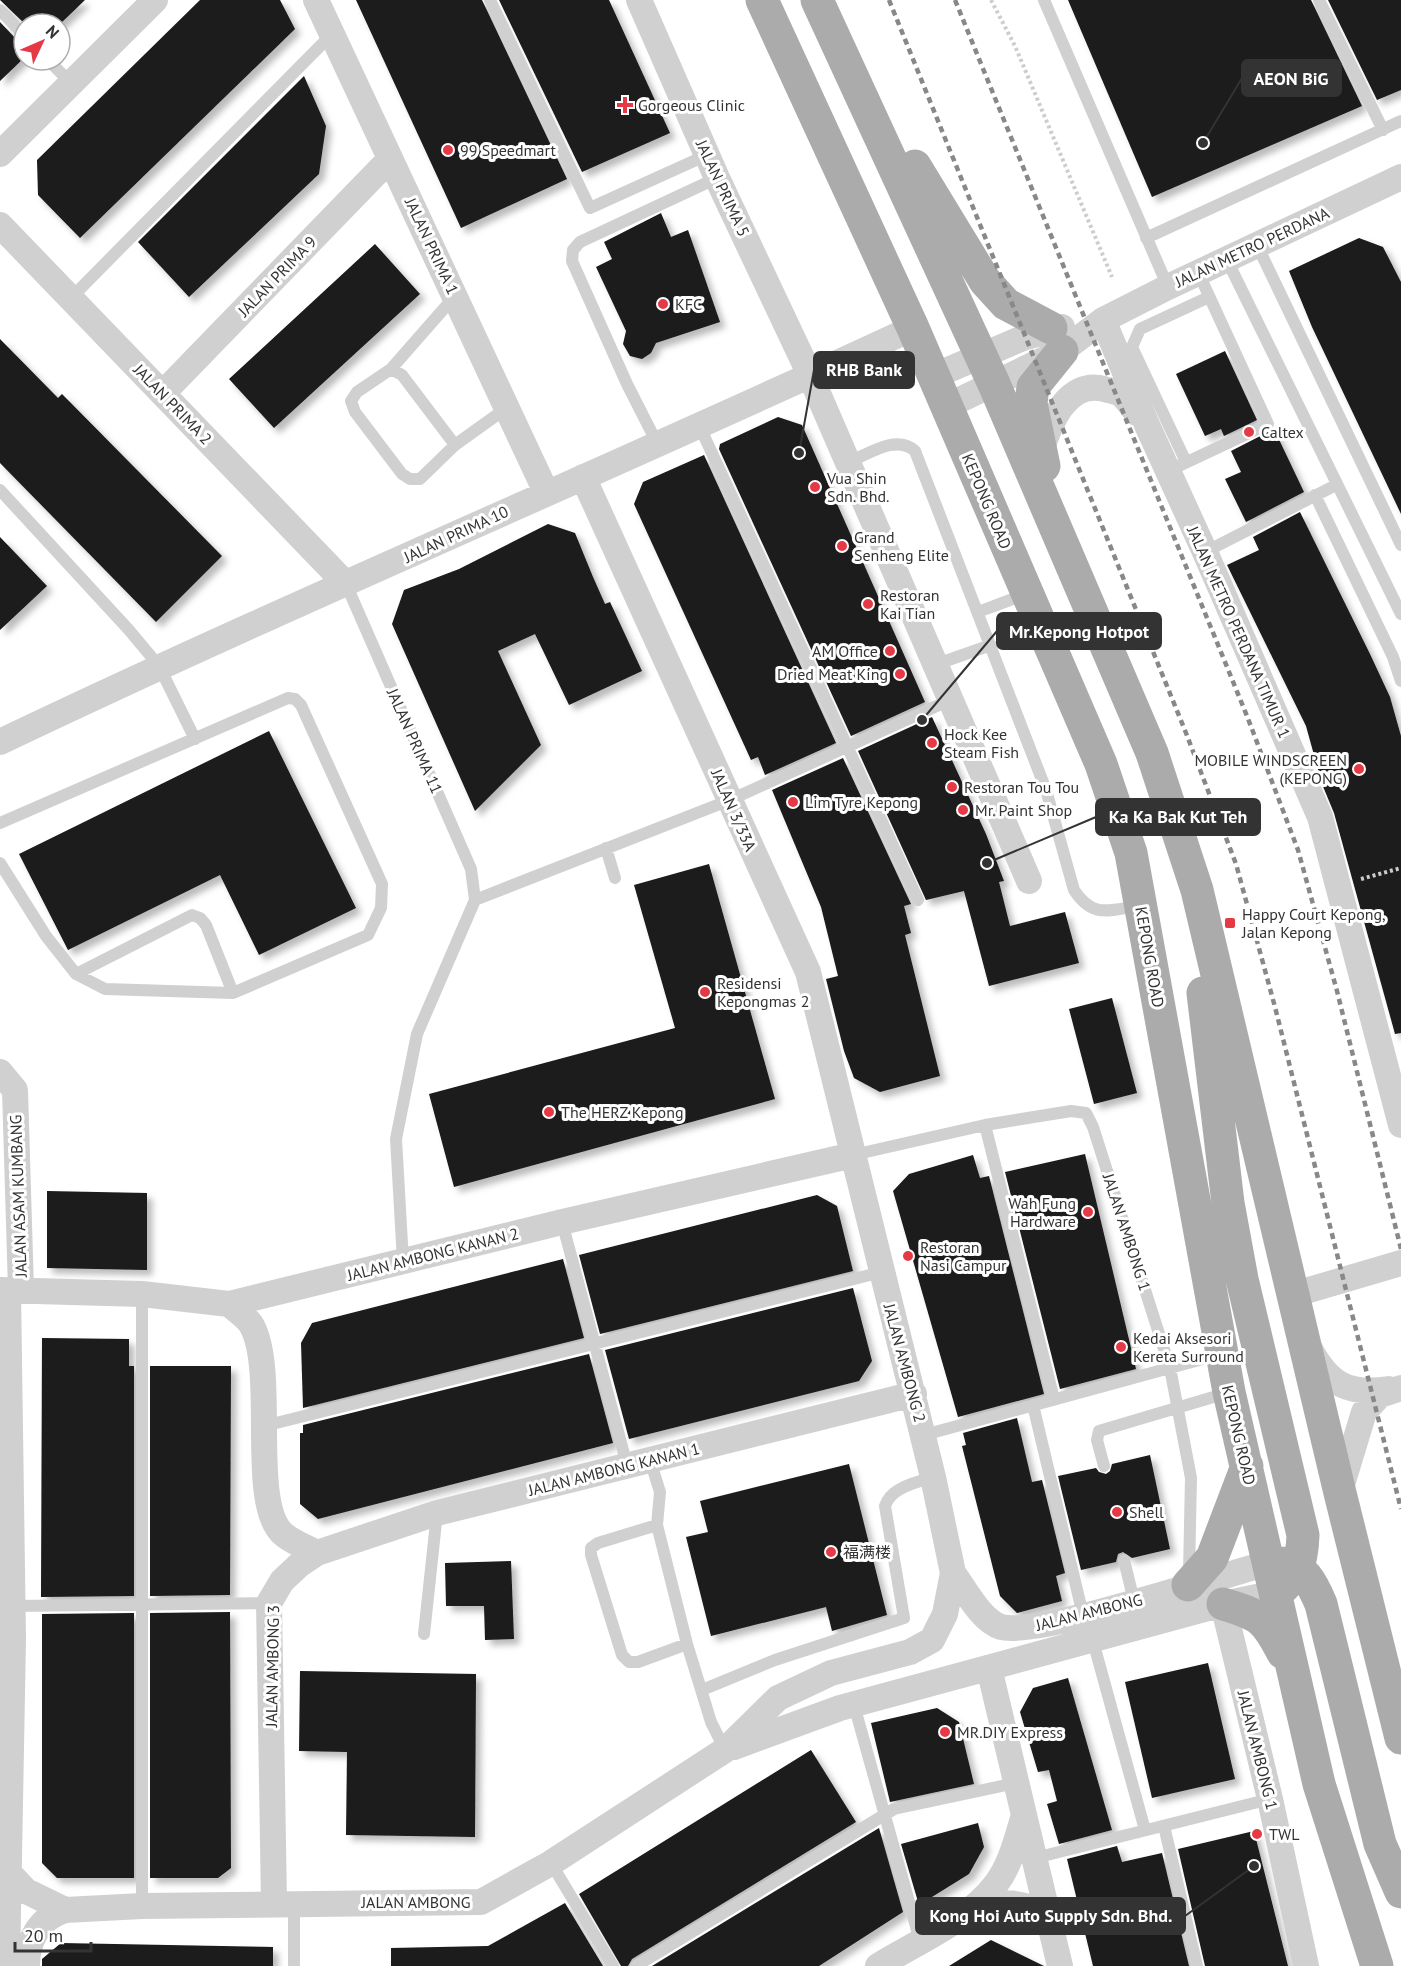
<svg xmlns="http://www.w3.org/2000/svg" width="1401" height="1966" font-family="'PT Sans','Noto Sans SC',sans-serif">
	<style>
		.building { fill: #1a1a1a; filter: url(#shadow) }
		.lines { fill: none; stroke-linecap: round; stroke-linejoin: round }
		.path { stroke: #cdcdcd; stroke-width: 4; stroke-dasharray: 3 3; stroke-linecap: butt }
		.lane { stroke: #d0d0d0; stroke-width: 12 }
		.street { stroke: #d0d0d0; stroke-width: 26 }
		.primary { stroke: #ababab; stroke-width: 33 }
		.rail { stroke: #888; stroke-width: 4.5; stroke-dasharray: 6 4.5; stroke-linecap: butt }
		.poi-dot { fill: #e63946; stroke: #fff; stroke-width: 2 }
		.labels { text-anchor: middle; stroke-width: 6; stroke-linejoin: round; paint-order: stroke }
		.poi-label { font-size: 16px; fill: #333; stroke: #fff; text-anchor: start }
		.street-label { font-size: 16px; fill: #333; stroke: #fff }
		.leader { fill: none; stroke: #333; stroke-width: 2 }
		.callout-dot { fill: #333; stroke: #fff; stroke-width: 2 }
		.callout { fill: #333; stroke: #333; stroke-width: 2 }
		.callout-label { font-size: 18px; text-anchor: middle; font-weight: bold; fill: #fff }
	</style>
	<defs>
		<filter id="shadow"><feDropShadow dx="5.5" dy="5.5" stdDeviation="3" flood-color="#0004"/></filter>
	</defs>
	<rect width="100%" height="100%" fill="#fff"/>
	<path class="building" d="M0,0H85L60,24H25Z
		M200,0H280L295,29L80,238L38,195L37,160Z
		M356,0H482L567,179L461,228Z
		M499,0H609L670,133L582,172Z
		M1068,0H1311L1362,106L1152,197Z
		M1328,0H1401V90L1377,100Z
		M0,22L18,41L24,43V58L0,81Z
		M304,76L326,126L319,174L189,297L138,242Z
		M661,213L671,237L688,230L720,322L656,343L651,353L642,359L630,356L623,344L626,331L596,267L612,259L604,242Z
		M1359,238L1383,247L1401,282V514L1312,327L1289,271Z
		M375,244L420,294L274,428L229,379Z
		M0,339L58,398L62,394L222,556L156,622L0,463Z
		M1225,351L1257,420L1224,436L1221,429L1205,436L1176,374Z
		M778,417L802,425L925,702L851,736L719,449L720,444Z
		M1274,429L1304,492L1246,522L1225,479L1241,472L1231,451Z
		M704,455L836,743L765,775L758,757L751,760L634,504L643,482Z
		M1300,512L1370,654L1390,697L1401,736V1033L1395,1034L1334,813L1322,784L1306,726L1227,565L1259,550L1253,537Z
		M548,524L575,533L593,577L605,604L610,602L642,671L569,705L535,634L498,651L541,745L475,811L392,624L404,590L459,569Z
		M0,537L47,586L0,630Z
		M932,717L986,834L1004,881L999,882L1010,926L1065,912L1079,963L989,986L964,891L926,900L858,751Z
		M269,731L356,908L259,955L220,875L68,950L19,854Z
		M843,758L911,904L904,906L911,933L905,935L940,1076L880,1092L854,1078L844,1051L826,979L838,976L821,907L772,790Z
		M709,864L775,1099L454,1187L429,1094L675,1028L634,885Z
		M1112,998L1137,1093L1094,1104L1069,1009Z
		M1085,1154L1136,1369L1060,1389L1005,1172Z
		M973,1155L980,1178L989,1176L1044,1394L958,1417L893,1191L909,1174Z
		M47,1191L147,1193V1270L47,1268Z
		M817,1195L837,1206L853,1271L600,1334L579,1255Z
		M563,1259L584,1338L303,1408L301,1343L312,1323Z
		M853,1288L872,1361L859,1381L629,1439L605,1350Z
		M42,1338L129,1339V1366H134V1596L41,1597Z
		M589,1354L613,1443L318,1519L300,1504V1433H303V1425Z
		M150,1366H231L230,1595L150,1596Z
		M1017,1418L1032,1482L1042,1480L1065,1573L1056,1576L1062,1601L1017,1613L1000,1596L962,1446L966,1445L963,1433Z
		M1150,1455L1170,1549L1132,1558L1123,1552L1118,1554L1116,1562L1081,1570L1058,1476L1096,1468L1099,1472L1106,1474L1110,1471L1112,1464Z
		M849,1464L887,1615L832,1631L826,1607L711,1636L686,1537L708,1532L700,1501Z
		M511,1561L514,1639L485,1640L484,1606H446L445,1563Z
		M230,1612L231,1868L218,1878H150V1613Z
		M134,1613V1878H57L42,1863V1614Z
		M1208,1663L1235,1779L1152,1798L1125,1682Z
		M300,1671L476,1674L475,1837L346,1835L347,1752L299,1751Z
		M1068,1678L1112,1830L1059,1844L1047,1804L1057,1801L1049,1770L1038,1772L1020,1712L1033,1688Z
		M937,1708L959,1722L974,1784L890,1802L871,1723Z
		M811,1750L856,1822L632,1959L628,1966H621L579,1894Z
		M978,1823L984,1847L969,1874L919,1905L901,1844Z
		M879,1828L903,1912L819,1966H652Z
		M1254,1831L1288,1966H1205L1178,1849Z
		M1117,1846L1122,1862L1162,1853L1189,1966H1093L1067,1859Z
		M565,1903L603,1966H391V1948L488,1946Z
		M991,1940L1044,1966H949Z
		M61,1943L273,1947V1966H42V1959Z"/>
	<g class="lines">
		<path class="path" d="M991,0L1015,46L1112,277
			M1361,879L1401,868"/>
		<path class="lane" d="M490,0L590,208L707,155
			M1044,0L1168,287
			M1319,0L1383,130
			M0,10L24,35
			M48,60L71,83
			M1146,238L1401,121
			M1257,245L1401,545
			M1226,258L1401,614
			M71,298L332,34
			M391,369L455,296
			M699,425L918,900
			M657,443L627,384L572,261L573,250L580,242L717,178
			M455,445L402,375L391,369L357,392L351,401L355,412L402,474L410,479H420L455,445L508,407
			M849,462C869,454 896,434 915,451L1046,790L1074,890C1093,919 1109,910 1139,906
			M1186,462L1132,347L1140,329L1209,297
			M1168,471L1268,424L1198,272
			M0,490L129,630L159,666L195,739
			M1315,495L1393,657L1401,681
			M1205,552L1336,485
			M346,584L471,869L475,900
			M978,612L1026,594
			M937,664L991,645
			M0,823L288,698L295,699L301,705L382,884L381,908L368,935L233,993L105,989L76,974L46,936L0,863
			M606,848L615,878
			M475,900L730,800L952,699
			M76,974L192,915L200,918L206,925L233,993
			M985,1125L1054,1399
			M853,1155L985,1125L1071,1111L1086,1113L1093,1127L1170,1368L1191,1478L1189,1572
			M562,1222L627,1465
			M403,1261L396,1139L417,1034L475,900
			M142,1294V1906
			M1033,1405L1083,1615
			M264,1426L882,1272
			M924,1435L1221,1354
			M650,1460L660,1492L657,1525L687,1644L711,1722L725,1750
			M1104,1466L1097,1440L1099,1431L1227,1393
			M657,1525L598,1543L591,1548V1555L622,1655L629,1662H638L687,1644
			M1124,1560L1134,1601
			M12,1606L269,1603
			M424,1634L437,1513
			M1093,1641L1145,1830
			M702,1690L775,1660L904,1618L885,1506C891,1487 916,1483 933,1477
			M854,1705L920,1941
			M1164,1826L1197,1966
			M1035,1858L1270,1799
			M551,1863L613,1966
			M294,1903V1966
			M636,1966L894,1809L1016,1783"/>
		<path class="street" d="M316,0L546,492
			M639,0L717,178L810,375L1029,881
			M0,154L155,0
			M0,225L346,584
			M1103,320L1147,425L1205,552L1320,817L1401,1125
			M934,376L1023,338L1062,327
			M163,393L390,159
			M947,406L1062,351L1103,320L1168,287L1401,177
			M1041,452C1049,425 1067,379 1104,389C1110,391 1118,391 1122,395C1128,400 1132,408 1137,413
			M0,742C302,598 610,469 913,328
			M0,1072L15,1090L21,1290
			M0,1290L142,1294L229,1304L562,1222L853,1155
			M1292,1295L1401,1263
			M229,1304C237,1311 248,1318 252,1326C277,1372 249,1501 282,1533C291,1542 306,1547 317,1553
			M1310,1349C1329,1385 1349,1395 1389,1389
			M1340,1491L1364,1412L1380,1395L1401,1388
			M953,1573C965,1589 981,1621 1001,1627C1038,1637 1221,1576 1268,1563
			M1223,1604L1270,1799L1306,1966
			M989,1668L1060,1966
			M734,1747L840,1708L1223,1604L1276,1593
			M8,1872L26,1891L65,1910
			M274,1903L269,1603L282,1581L299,1565L317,1553L437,1513L914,1394
			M973,1908C1004,1901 1019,1901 1047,1914
			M7,1966L13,1639L8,1290
			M27,1966C27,1941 39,1918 65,1910L142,1906L481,1902L551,1863L725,1750L778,1698L831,1673L910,1652L932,1640L945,1614L953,1573L933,1477L808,972L583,477
			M878,1966C917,1942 968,1921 996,1884C1011,1864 1017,1838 1024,1815"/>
		<path class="primary" d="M762,0L913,328L1101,764L1131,853L1229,1392L1319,1784L1377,1966
			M817,0L994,384L1152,753L1197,890L1340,1493L1401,1738
			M915,166L985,281L1006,304L1051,328
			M1044,466L1031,403L1033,387L1062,351
			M1203,993L1228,1203L1242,1279L1303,1535C1302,1561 1298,1577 1276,1593
			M1279,1563C1303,1563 1313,1585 1321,1604L1380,1844L1401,1892
			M1188,1585L1212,1558L1247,1466
			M1223,1604C1260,1615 1265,1618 1283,1653"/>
		<path class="rail" d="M889,0L1186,733L1236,864L1275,1007L1401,1509
			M955,0L1247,716L1298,850L1337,991L1401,1249"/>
	</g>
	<g class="poi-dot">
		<path d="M622 96h6v6h6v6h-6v6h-6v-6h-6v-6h6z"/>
		<circle cx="448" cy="150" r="6"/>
		<circle cx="663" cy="304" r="6"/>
		<circle cx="1249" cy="432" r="6"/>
		<circle cx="815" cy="487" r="6"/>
		<circle cx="842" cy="546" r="6"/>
		<circle cx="868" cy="604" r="6"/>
		<circle cx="890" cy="651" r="6"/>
		<circle cx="900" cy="674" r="6"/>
		<circle cx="932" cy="743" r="6"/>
		<circle cx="1359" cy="769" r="6"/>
		<circle cx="952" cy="787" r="6"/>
		<circle cx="793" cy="802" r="6"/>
		<circle cx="963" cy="810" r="6"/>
		<rect x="1224" y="917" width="12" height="12" rx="3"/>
		<circle cx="705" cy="992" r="6"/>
		<circle cx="549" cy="1112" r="6"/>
		<circle cx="1088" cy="1212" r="6"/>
		<circle cx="908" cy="1256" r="6"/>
		<circle cx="1121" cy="1347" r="6"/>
		<circle cx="1117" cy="1512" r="6"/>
		<circle cx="831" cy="1552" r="6"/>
		<circle cx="945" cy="1732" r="6"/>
		<circle cx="1257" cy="1834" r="6"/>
	</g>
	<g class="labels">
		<g class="poi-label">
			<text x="638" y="111">Gorgeous Clinic</text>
			<text x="460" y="156">99 Speedmart</text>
			<text x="675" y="310">KFC</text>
			<text x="1261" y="438">Caltex</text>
			<text x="827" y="484">Vua Shin<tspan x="827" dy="18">Sdn. Bhd.</tspan></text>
			<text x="854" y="543">Grand<tspan x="854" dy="18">Senheng Elite</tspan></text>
			<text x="880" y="601">Restoran<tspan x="880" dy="18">Kai Tian</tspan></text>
			<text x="878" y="657" text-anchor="end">AM Office</text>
			<text x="888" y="680" text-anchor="end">Dried Meat King</text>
			<text x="944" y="740">Hock Kee<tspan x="944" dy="18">Steam Fish</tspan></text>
			<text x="1347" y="766" text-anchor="end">MOBILE WINDSCREEN<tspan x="1347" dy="18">(KEPONG)</tspan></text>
			<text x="964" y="793">Restoran Tou Tou</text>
			<text x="805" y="808">Lim Tyre Kepong</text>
			<text x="975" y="816">Mr. Paint Shop</text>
			<text x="1242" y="920">Happy Court Kepong,<tspan x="1242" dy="18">Jalan Kepong</tspan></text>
			<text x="717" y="989">Residensi<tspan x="717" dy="18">Kepongmas 2</tspan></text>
			<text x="561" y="1118">The HERZ Kepong</text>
			<text x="1076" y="1209" text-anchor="end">Wah Fung<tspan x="1076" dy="18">Hardware</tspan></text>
			<text x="920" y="1253">Restoran<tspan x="920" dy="18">Nasi Campur</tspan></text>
			<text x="1133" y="1344">Kedai Aksesori<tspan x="1133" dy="18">Kereta Surround</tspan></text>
			<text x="1129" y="1518">Shell</text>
			<text x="843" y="1558">福满楼</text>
			<text x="957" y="1738">MR.DIY Express</text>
			<text x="1269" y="1840">TWL</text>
		</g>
		<g class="street-label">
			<text transform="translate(723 188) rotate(65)" y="6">JALAN PRIMA 5</text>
			<text transform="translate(432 246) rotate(65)" y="6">JALAN PRIMA 1</text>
			<text transform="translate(1252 247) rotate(-25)" y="6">JALAN METRO PERDANA</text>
			<text transform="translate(277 276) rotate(-46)" y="6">JALAN PRIMA 9</text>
			<text transform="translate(173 404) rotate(46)" y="6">JALAN PRIMA 2</text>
			<text transform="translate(987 501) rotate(67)" y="6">KEPONG ROAD</text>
			<text transform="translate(456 534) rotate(-25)" y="6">JALAN PRIMA 10</text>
			<text transform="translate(1239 632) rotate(66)" y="6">JALAN METRO PERDANA TIMUR 1</text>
			<text transform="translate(415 741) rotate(66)" y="6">JALAN PRIMA 11</text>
			<text transform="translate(734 810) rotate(66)" y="6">JALAN 3/33A</text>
			<text transform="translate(1150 957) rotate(80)" y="6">KEPONG ROAD</text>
			<text transform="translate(18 1196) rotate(-92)" y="6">JALAN ASAM KUMBANG</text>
			<text transform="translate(1127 1232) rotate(72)" y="6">JALAN AMBONG 1</text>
			<text transform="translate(433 1254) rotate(-14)" y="6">JALAN AMBONG KANAN 2</text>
			<text transform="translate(905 1363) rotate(75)" y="6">JALAN AMBONG 2</text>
			<text transform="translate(1239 1435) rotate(77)" y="6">KEPONG ROAD</text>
			<text transform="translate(614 1469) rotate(-14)" y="6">JALAN AMBONG KANAN 1</text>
			<text transform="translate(1089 1612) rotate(-14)" y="6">JALAN AMBONG</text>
			<text transform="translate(272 1666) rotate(-89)" y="6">JALAN AMBONG 3</text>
			<text transform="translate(1258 1750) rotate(76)" y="6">JALAN AMBONG 1</text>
			<text x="416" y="1908">JALAN AMBONG</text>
		</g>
	</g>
	<path class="leader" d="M1203 143L1242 78M799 453L814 370M922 720L997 631M987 863L1096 817M1254 1866L1185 1916"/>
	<g class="callout-dot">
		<circle cx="1203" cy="143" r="6"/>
		<circle cx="799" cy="453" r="6"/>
		<circle cx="922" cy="720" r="6"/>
		<circle cx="987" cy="863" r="6"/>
		<circle cx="1254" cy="1866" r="6"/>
	</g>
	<g class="callout">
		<rect x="1242" y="60" width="99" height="36" rx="6"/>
		<rect x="814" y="352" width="100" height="36" rx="6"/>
		<rect x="997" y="613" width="164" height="36" rx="6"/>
		<rect x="1096" y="799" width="164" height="36" rx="6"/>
		<rect x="916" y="1898" width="269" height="36" rx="6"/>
	</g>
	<g class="callout-label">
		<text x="1291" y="85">AEON BiG</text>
		<text x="864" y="376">RHB Bank</text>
		<text x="1079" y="638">Mr.Kepong Hotpot</text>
		<text x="1178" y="823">Ka Ka Bak Kut Teh</text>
		<text x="1051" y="1922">Kong Hoi Auto Supply Sdn. Bhd.</text>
	</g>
	<g transform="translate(42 42) rotate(46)"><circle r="28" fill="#ffffff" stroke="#adadad" stroke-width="1.5"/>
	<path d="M0-4.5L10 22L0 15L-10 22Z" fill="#e63946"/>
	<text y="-9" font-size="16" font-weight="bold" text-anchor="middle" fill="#333333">N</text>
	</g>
	<path d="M15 1942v9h76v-9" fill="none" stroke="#333333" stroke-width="3"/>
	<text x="24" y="1942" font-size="18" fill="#333333" stroke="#ffffff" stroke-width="4.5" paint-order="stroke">20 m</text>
</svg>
